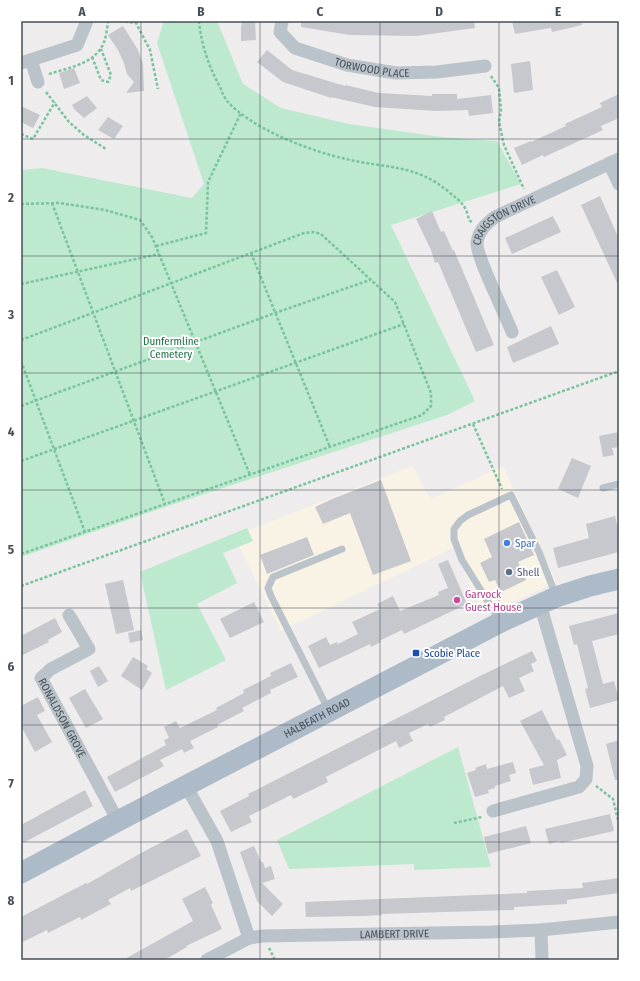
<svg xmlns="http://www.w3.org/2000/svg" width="640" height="981" font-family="'Fira Sans Condensed',sans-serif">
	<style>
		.commercial { fill: #f9f3e5 }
		.green { fill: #bde9ce }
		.building { fill: #c7c8ce }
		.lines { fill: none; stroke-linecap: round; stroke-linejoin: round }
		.path { stroke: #78c49e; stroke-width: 2.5; stroke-dasharray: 3 2; stroke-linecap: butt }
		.service { stroke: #bbc3ca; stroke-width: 7 }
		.minor { stroke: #bbc3ca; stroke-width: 13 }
		.primary { stroke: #adbbc9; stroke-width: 21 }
		.grid { fill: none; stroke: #464f57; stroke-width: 1; stroke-opacity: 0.55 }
		.shop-dot { fill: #3f7fe0; stroke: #fff; stroke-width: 1.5 }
		.service-dot { fill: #5c6f8a; stroke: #fff; stroke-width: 1.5 }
		.hotel-dot { fill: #d1479c; stroke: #fff; stroke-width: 1.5 }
		.transit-dot { fill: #1a4fb4; stroke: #fff; stroke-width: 1.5 }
		.labels { text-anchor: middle; stroke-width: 4; stroke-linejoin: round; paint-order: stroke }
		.street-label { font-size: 11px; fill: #464f57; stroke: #fff }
		.park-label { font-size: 11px; fill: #1e7047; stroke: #fff }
		.shop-label { font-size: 11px; fill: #366cbe; stroke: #fff; text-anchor: start }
		.service-label { font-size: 11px; fill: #4e5e75; stroke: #fff; text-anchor: start }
		.hotel-label { font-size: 11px; fill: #b23c85; stroke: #fff; text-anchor: start }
		.transit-label { font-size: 11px; fill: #164399; stroke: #fff; text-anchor: start }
		.neatline { fill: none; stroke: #464f57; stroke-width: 1.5 }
		.grid-label { font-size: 13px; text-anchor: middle; font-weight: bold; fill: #464f57 }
	</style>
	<rect width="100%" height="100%" fill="#eeecec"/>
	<path class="commercial" d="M412,466L431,499L503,466L556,582L484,615L453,548L281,631L234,536Z"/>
	<path class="green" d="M164,21H217L243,84L281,108L349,124L441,137L497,141L521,184L391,225L475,401L447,415L165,507L21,557V170L42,168L192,198L204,184L157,43Z
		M247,528L253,541L223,553L237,583L197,604L226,660L166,690L140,572Z
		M458,747L491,867L414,870V864L289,869L277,840Z"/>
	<path class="building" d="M242,21H255L256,40L241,41V25H242Z
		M301,21H474L475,28L416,36L350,35L301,27Z
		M512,21H581L582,25L552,32L551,28L515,34Z
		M123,26L138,50L143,64L144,91L126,93L134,82L127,74L124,63L118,50L108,35Z
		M267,50L292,70L345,86V85L379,93L432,96V94H457V99L491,95L493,113L469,116L468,110L436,111L375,107L331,97V98L283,82L257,62Z
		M530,61L533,90L514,93L511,64Z
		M74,68L80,83L64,89L59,73Z
		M619,94V118L601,126L603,130L544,157L543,155L522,165L514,148L531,141V142L566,126L565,124L602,107L600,103Z
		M87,96L97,108L84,118L75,110L72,105Z
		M21,106L40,115L33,128L21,122Z
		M108,117L123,126L114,139L98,130Z
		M600,196L619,239V287L581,205Z
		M432,211L441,232L444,231L453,251L454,250L494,345L476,352L438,262L435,263L431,250L416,219Z
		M553,216L561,232L512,254L505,238Z
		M557,270L575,307L559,315L541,277Z
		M551,326L559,344L513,363L507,347Z
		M619,432V447L612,448L614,455L603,457L599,436Z
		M572,458L591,466L578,498L558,489Z
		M381,480L411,561L373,575L350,513L323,524L315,507L332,499Z
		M615,516L619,534V552L558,568L553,548L589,538L586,524Z
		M519,522L534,555L518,562L526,580L501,592L495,580L489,582L480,563L492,557L484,539Z
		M307,537L314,555L267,574L260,555Z
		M448,560L467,604L404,634L402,630L381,640V642L371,647L370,644L319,668L308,646L326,637L330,645L337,642L338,644L358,634L352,622L380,609L377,604L393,596L400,611L439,595L438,592L448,588L438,564Z
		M123,580L134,630L116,634L105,584Z
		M254,602L264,622L230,638L220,619Z
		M619,613V634L592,641L603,684L614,681L619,700L590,708L585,689L588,688L577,644L574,645L569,626Z
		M55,618L62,632L48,640L49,642L21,656V636Z
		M141,630L143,640L130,643L128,633Z
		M532,651L537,661L531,664L534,671L519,678L525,691L509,698L503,686L444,717L445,720L430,727L428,724L409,733L413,741L399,748L396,741L326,777L328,782L293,799L291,795L249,816L252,822L231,832L220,811L249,796L248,794L480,676Z
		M133,657L148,666L146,669L152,673L142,690L121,676Z
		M291,663L298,677L270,690L271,693L242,708L244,711L217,725L218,727L190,741L194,748L184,753L182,749L160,760L164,766L115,792L107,777L166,745L164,740L169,738L164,727L176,721L180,728L217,710L216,708L244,693L243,690L271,676L270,673Z
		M99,666L108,681L98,687L90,671Z
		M85,689L103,719L86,728L69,698Z
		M38,697L45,711L37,715L52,742L35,752L21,726V706Z
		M542,710L557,740L559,739L567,755L557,760L561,778L533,785L529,769L544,765L520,721Z
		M619,740V780H615L606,744Z
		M513,762L516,773L509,775L511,781L495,786V788L488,790L489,793L475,797L467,773L476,770L475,768L486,764L487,769Z
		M85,790L93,806L21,844V825Z
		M610,814L614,831L561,843L560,841L549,844L545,829Z
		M526,826L531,843L488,854L484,837Z
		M187,829L201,856L131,891L130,888L108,900L111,904L81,920L80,917L48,933L47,930L21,943V917L86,883L87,884L141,853Z
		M254,846L261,862H263L265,868L271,866L275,879L262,883L283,904L272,916L257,901L240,852Z
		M619,878V893L567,900V904L514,907V910L382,914V915L362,916L306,917L305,902L527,893V891L583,888L582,883Z
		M205,887L213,903L211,905L222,929L186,946L187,947L164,960H123L193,921L182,899Z"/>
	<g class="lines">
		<path class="path" d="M120,21L136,23L150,50L158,89
			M199,21C201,44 209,67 220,87C222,92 224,97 227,101C252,129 310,151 346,159C386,169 414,163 449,192C461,202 466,205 469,220L473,223
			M92,57L101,80L108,82L111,75L101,49
			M49,74C67,68 90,65 101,48C106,41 107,29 108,21
			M491,76L499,88L501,110L499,122L504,145L524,189
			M46,92L69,122L84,135L106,149
			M21,134L33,139L55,102
			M52,203L165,504
			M21,204L59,203L105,210L140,220L152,237L250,475
			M156,246L206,233L208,182L241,113
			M251,253L330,447
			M21,284L159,254
			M21,340L304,233L314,232L321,234L395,302L431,393V406L422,415L21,554
			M21,361L85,532
			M21,406L275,313L370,280
			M473,424L502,489
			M21,461L404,324
			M21,586L619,371
			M596,786L613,799L619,824
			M454,823L482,817
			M269,948L275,960"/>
		<path class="service" d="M603,488L619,484
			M500,621L462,560L454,539V529L460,521L468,515L511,495L539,552L556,596
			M328,709L271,596L268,588L273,577L342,549"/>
		<g class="minor">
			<path id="s1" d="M282,21L280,32L295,48L347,65L396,73L437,72L485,66"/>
			<path d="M31,60L38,82"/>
			<path d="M21,63L77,45L87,21"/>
			<path d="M609,163L619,184"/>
			<path id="s2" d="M512,332C506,316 475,254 477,242C479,230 486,224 495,217L619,159"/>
			<path id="s3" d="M69,615L89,649L51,669L41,678L118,821"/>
			<path d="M186,786L217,841L249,938"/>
			<path d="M493,811L579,787L586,779L587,766L540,604"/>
			<path d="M541,930L542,960"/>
			<path id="s4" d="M207,960L249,938L262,936L491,932L541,930L619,922"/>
		</g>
		<path class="primary" id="s5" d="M21,873L118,821L501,622L556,597L590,586L619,579"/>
	</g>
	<path class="grid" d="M141,21V960M260,21V960M380,21V960M499,21V960M21,139H619M21,256H619M21,373H619M21,490H619M21,608H619M21,725H619M21,842H619"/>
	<circle class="shop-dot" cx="507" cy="543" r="4"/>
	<circle class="service-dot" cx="509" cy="572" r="4"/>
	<circle class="hotel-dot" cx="457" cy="600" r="4"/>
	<rect class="transit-dot" x="412" y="649" width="8" height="8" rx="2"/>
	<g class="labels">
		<g class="street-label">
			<text dy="4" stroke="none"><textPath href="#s1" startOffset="113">TORWOOD PLACE</textPath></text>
			<text dy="4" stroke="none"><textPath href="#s2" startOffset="133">CRAIGSTON DRIVE</textPath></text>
			<text dy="4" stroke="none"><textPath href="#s3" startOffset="141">RONALDSON GROVE</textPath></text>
			<text dy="4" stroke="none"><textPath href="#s5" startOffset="334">HALBEATH ROAD</textPath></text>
			<text dy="4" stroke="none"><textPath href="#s4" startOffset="193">LAMBERT DRIVE</textPath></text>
		</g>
		<g class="park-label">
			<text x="171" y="345">Dunfermline<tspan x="171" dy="13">Cemetery</tspan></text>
		</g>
		<g class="shop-label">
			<text x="515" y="547">Spar</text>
		</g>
		<g class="service-label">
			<text x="517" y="576">Shell</text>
		</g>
		<g class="hotel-label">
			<text x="465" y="598">Garvock<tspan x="465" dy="13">Guest House</tspan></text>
		</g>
		<g class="transit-label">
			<text x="424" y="657">Scobie Place</text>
		</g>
	</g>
	<rect width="640" height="981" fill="none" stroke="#ffffff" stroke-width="44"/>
	<rect x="22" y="22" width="596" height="937" class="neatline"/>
	<g class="grid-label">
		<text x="82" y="16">A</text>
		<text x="201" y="16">B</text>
		<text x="320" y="16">C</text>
		<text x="439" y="16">D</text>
		<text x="558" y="16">E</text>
		<text x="11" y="85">1</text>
		<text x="11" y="202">2</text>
		<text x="11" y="319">3</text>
		<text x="11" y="436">4</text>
		<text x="11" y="554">5</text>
		<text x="11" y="671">6</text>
		<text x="11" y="788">7</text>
		<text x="11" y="905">8</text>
	</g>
</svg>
